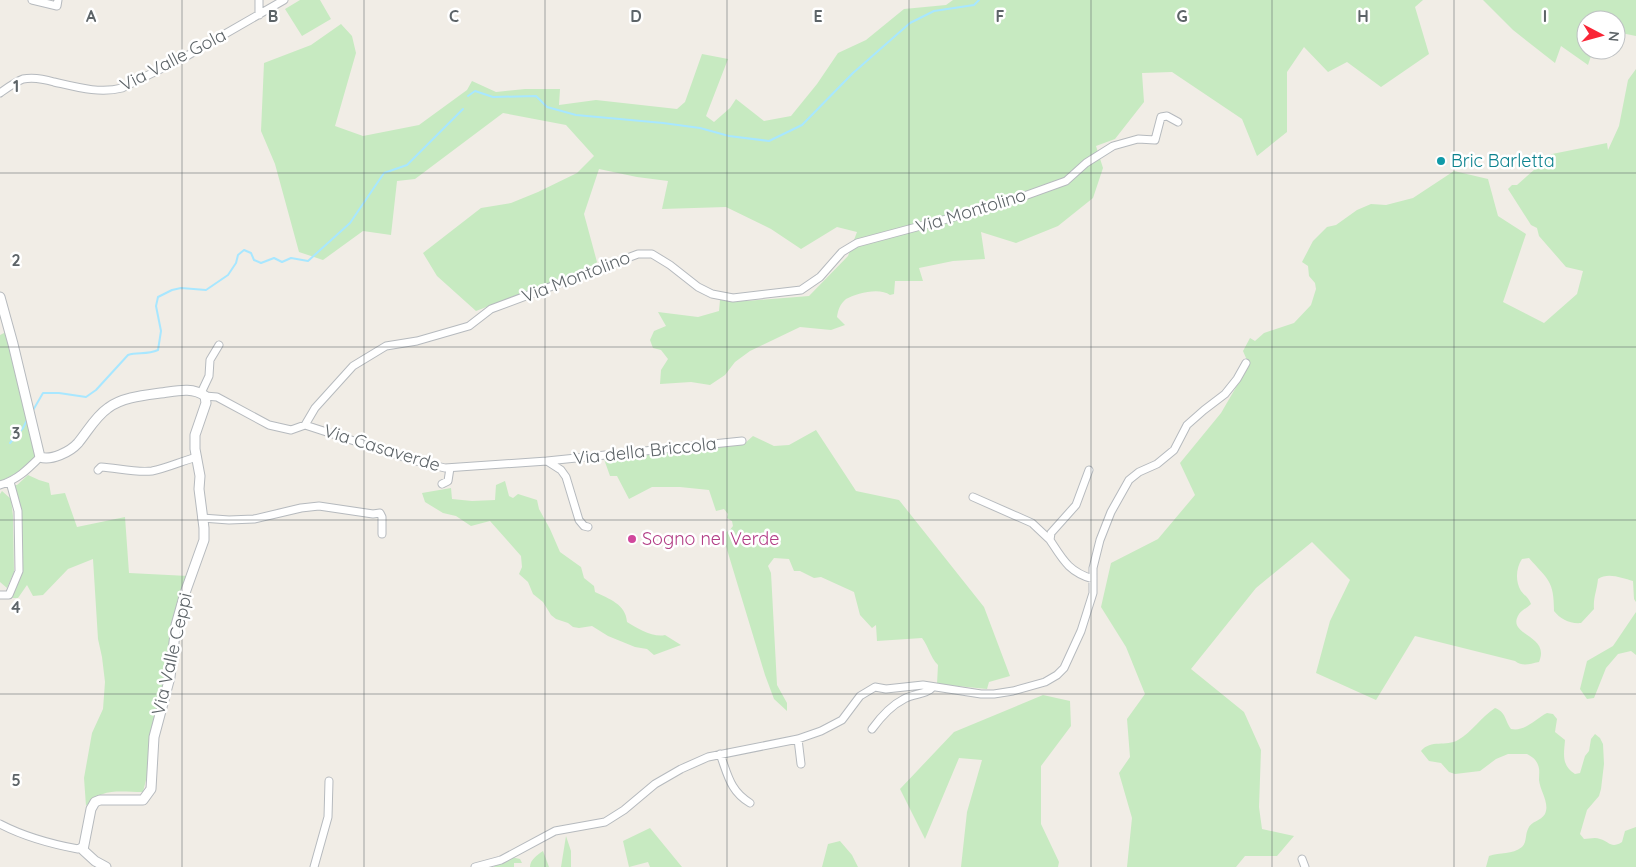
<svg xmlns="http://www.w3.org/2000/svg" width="1636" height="867" font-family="Quicksand,sans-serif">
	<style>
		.green { fill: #c7eac1 }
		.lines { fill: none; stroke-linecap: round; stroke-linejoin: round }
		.stream { stroke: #a8e7ff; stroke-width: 2 }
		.minor-casing { stroke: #b6babe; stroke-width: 9 }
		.tertiary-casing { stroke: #b6babe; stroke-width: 11 }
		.minor { stroke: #fff; stroke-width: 7 }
		.tertiary { stroke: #fff; stroke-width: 9 }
		.grid { fill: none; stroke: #5d6468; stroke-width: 1; stroke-opacity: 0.55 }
		.culture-dot { fill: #0f9aa8; stroke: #fff; stroke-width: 2 }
		.hotel-dot { fill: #d1479c; stroke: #fff; stroke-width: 2 }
		.labels { text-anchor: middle; stroke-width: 5; stroke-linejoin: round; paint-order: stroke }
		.street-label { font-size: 18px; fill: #5d6468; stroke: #fff }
		.culture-label { font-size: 18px; fill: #0d838f; stroke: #fff; text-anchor: start }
		.hotel-label { font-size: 18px; fill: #b23c85; stroke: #fff; text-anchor: start }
		.grid-label { font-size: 16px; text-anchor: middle; font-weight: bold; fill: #5d6468; stroke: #fff; stroke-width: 5; stroke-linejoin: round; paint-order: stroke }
	</style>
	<rect width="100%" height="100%" fill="#f1ede6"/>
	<path class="green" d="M300,0H320L331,19L302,36L285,9Z
		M953,0H1423L1415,7L1429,54L1381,87L1347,62L1328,72L1304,47L1287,72V132L1257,156L1242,119L1172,72L1142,73L1144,102L1115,139L1096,146L1103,168L1093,198L1058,226L1016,243L981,232L985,259L953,261L919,268L923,281H895L894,294L890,295C880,287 856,293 846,299C840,304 838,310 837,317L845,325L831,330L800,327L750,351L735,362L725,375L710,385L691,382L660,384L661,370L668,359L661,350L653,348L650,340L654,331L666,326L658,312L698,317L719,311L720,300L746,301L809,296L848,256L857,232L837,227L801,249L771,229L726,207L662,209L668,181L637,177L599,169L584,214L597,262L593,266L476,311L437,276L423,253L481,208L511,203L538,192L577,173L594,156L566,125L503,113L415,179L397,181L391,235L363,231L323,260L299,252L275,164L261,131L264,63L311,45L341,24L352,36L356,53L335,126L363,136L419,125L467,90L472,81L496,92L525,89H560L559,105L596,100L677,109L685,102L702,54L728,59L706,116L714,122L730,108L736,99L764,121L791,116L817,84L838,53L866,40L904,9L946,5Z
		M1483,0H1636V36L1616,32V20H1586V50H1593L1588,65L1561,46L1555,63L1513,30Z
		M1636,69V602L1634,599L1633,581C1622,578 1608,572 1598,579C1597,590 1593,598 1594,609L1581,623C1570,624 1560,619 1554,611C1554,580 1548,580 1529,558L1522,559C1516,568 1515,581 1521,591C1525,596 1529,598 1531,604C1527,608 1522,610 1519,614C1505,636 1551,634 1539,662C1529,664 1523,667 1515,661L1415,636L1376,700L1316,673L1330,621L1350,580L1312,542L1256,588L1191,669L1244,712L1261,750L1259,807L1262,829L1294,836L1277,856H1245L1236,867H1127L1132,818L1119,773L1130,757L1127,719L1145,694L1126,647L1101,607L1111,563L1158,539L1195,495L1180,463L1221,413L1249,365L1243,351L1250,338L1255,341L1264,333L1294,323L1311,305L1316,289L1315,283L1309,276L1308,266L1302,262L1313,241L1327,227L1336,225L1357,210L1371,204L1386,205L1413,198L1454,171L1488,179L1498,216L1526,234L1503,302L1544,323L1577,294L1583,271L1566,267L1539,236L1537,228L1531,225L1508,189L1512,185H1517L1552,154L1607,143L1608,150L1619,126L1628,80Z
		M6,332L35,457C24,469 15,475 0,481V335Z
		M816,430L856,491L899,500L984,607L1010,676L989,682L987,689L937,684L938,665C930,657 929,647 922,638L877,641L876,625L872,628L860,615L854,592L821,577L814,578L800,571H794L789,559L774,558L768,566L771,573L777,685L787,703V711L774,699L765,675L722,533L729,531L733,526L732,521L727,518L728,514L724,509L716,511L709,490L680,487H652L629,499L617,476H610L604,459L721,447L745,443L753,436L774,446L789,445Z
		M28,475L39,480L49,483L51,495L65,493L77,527L125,517L129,573L188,576L167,675L154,721L147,776L143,792C121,792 101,787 86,806L84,778L92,733L103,709L105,682L102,657L98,639L93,559L68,569L43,595L33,596L27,585L18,598H9L22,570L14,485H17Z
		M505,481L509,496L513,498L518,494L537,500L539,509L550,529L560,552L581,567L584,578L594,586L595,592C609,599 626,604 627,622C636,628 654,638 665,635L681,645L654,655L647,649L635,647L608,636L592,626L579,628L573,627L568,623L556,619L551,615L543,602L533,594L528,582L519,574L522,567L521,556L490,521L471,526L456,516L443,513L425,502L422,493L451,488L452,499L472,501L495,500L496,485Z
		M2,491L11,499L13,516L14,572L7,588L0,582V494Z
		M1636,612V655L1631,651L1618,654L1606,668L1594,698L1587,699L1580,689L1587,661L1613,646Z
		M1043,695L1070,701L1071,726L1041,766V824L1059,862L1058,867H961L967,812L982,760L959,758L925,839L900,789L954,732Z
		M1495,708C1506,712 1505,721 1511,729C1525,732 1535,719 1547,713L1553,714L1557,719L1555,732L1565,740C1564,754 1561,765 1575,774L1580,773L1585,756L1589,751L1591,739L1595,734L1600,738L1603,744L1604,764L1601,789L1599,796L1587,810L1580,834L1584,839C1589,839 1595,837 1600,839C1610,842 1611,849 1622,842L1625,831L1636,827V867H1486L1489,856C1500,852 1512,855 1522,847C1527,842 1525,835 1528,829C1531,821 1541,821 1545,814C1550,803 1540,791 1539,780C1539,774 1540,770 1538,765C1536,759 1532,757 1527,754H1508L1496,759L1480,771L1455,774L1449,772L1441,763L1429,761L1421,751C1431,739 1446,747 1458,740C1472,732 1481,717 1495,708Z
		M650,828L682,867H650L648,862L629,867L623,841Z
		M566,836L571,851V867H561Z
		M840,841L852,855L858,867H822L828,844Z
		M543,851L549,867H530C530,860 537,855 543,851Z
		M511,857L520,859L522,863H514V867H493Z"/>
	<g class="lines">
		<path class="stream" d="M468,96L475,91L493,97L536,96L547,107L576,115L663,123L700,128L729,136L769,141L802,125L853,73L910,23L934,11L974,5L979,0
			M32,412L43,393H59L86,397L96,390L128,355C138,352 147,355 158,350L161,331L156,306L158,297L172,290L181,288L206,290L228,275L236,263L238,255L244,250L251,253L254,260L261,263L274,258L282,262L291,258L308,261L350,223L384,173L407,165L463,109
			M10,443L23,428L27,420"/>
		<g class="minor-casing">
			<path id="minor" d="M32,0L57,6L58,0
				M259,15V0
				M0,93C7,88 15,82 23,79C33,77 44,79 54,82C76,87 100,94 122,88L185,57L284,0
				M201,393L209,376L210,360L219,345
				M205,396L217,397L269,425L291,430L305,425L416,461L445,468L547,461L561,470L566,477L579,520L584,526L588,527
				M305,425L315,408L353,366L386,346L417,341L469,326L491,309L638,254H652L670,265L698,287L712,294L733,298L801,290L820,277L842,252L857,243L999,205L1066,181L1086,163L1113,146L1138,139L1155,140L1161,117L1167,116L1178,122
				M547,461L742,441
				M98,470L101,467C117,468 136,473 152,471C167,468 182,461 197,457
				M1089,470L1076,505L1051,533L1050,540C1063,560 1069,572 1093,579
				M442,484L448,481L450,468
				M0,485C17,480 27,470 40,457
				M973,497L1032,523L1050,540
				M202,518L229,520L254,519L301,508L319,506L373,514L380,513L382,517V534
				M0,595H9L19,571L18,511L10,482
				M872,729C880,718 892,705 904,699C914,693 926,695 933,687
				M798,739L801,764
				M720,754C728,775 730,791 750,803
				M0,824C25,837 51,844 78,849L83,846
				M1302,859L1305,867
				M314,867L328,817L329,781
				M475,867L501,860L555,831L605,822L624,810L655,784L681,769L708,757L798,739L821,731L842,720L860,696L875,687L886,689L923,685L981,694H994L1013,691L1045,682L1057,675L1064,668L1081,631L1093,593V568L1100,540L1111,512L1129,480L1139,472L1157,464L1174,450L1187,425L1204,410L1225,394L1237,379L1246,363"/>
		</g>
		<g class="tertiary-casing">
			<path id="tertiary" d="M0,297L13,344L40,457C51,461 70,452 78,443C88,431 95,417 108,408C124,396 149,395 168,392C181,390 194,388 205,396L206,403L195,435V449L200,476L199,489L204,528V540L185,593L176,625L170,677L154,737L151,789L143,800H100L95,802L91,809L83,850L95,861L106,867"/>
		</g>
		<use href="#minor" class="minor"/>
		<use href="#tertiary" class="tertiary"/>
	</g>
	<path class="grid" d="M182,0V867M364,0V867M545,0V867M727,0V867M909,0V867M1091,0V867M1272,0V867M1454,0V867M0,173H1636M0,347H1636M0,520H1636M0,694H1636"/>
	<circle class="culture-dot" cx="1441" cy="161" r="5"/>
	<circle class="hotel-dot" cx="632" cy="539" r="5"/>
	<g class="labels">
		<g class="street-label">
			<text transform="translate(173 60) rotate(-27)" y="6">Via Valle Gola</text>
			<text transform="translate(971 211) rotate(-17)" y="6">Via Montolino</text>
			<text transform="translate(576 277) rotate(-21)" y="6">Via Montolino</text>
			<text transform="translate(382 448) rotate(17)" y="6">Via Casaverde</text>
			<text transform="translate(645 451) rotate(-6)" y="6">Via della Briccola</text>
			<text transform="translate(172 654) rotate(-77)" y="6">Via Valle Ceppi</text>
		</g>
		<g class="culture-label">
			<text x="1451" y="167">Bric Barletta</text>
		</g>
		<g class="hotel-label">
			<text x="642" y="545">Sogno nel Verde</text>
		</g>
	</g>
	<g class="grid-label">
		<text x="91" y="22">A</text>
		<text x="273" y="22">B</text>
		<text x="454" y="22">C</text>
		<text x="636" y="22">D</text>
		<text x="818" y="22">E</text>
		<text x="1000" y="22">F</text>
		<text x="1182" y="22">G</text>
		<text x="1363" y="22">H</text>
		<text x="1545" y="22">I</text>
		<text x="16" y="92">1</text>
		<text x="16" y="266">2</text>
		<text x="16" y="439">3</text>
		<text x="16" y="613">4</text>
		<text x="16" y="786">5</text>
	</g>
	<g transform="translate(1601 35) rotate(96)"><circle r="24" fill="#ffffff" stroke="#bec1c3"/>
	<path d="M0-4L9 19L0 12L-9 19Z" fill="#f92536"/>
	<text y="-8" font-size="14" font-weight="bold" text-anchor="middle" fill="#5d6468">N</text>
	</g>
</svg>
